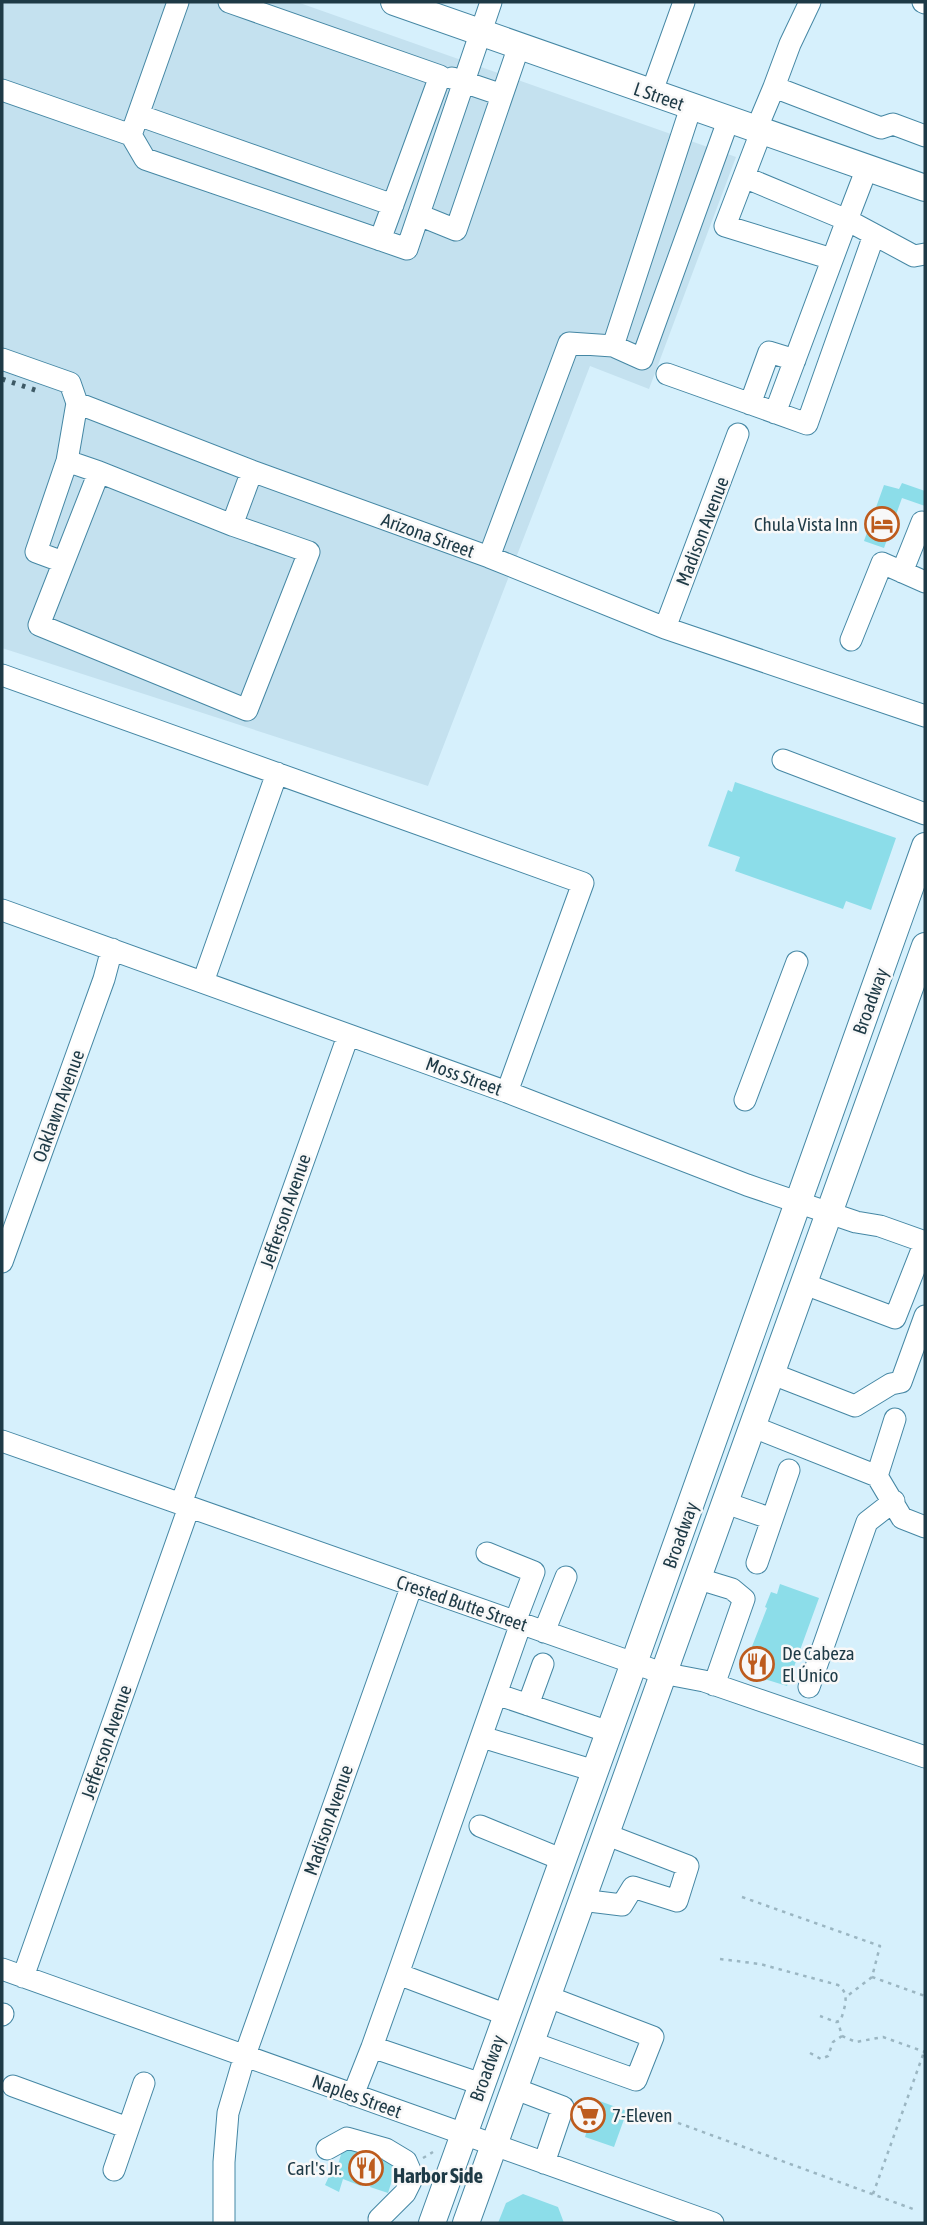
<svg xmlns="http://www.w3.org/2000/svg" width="927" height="2225" font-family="'Asap Condensed',sans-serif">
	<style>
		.built { fill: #c4e1ef }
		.building { fill: #8cdde9 }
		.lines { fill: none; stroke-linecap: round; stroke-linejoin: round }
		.minor-casing { stroke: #4587a4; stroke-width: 23 }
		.major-casing { stroke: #4587a4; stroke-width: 28 }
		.path { stroke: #9bb6c2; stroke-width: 2.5; stroke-dasharray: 3.5 5; stroke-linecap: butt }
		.minor { stroke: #fff; stroke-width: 21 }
		.major { stroke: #fff; stroke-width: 26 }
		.rail { stroke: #3d5965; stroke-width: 5; stroke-dasharray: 3.5 7; stroke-linecap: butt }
		.labels { text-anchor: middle; stroke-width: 5; stroke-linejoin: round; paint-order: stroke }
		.street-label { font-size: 19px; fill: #1e3a46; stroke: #f8f8f8 }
		.poi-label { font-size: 19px; fill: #1e3a46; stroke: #f8f8f8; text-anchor: end }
		.neighbourhood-label { font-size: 21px; font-weight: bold; fill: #1e3a46; stroke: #f8f8f8 }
	</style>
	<rect width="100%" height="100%" fill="#d6f0fc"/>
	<path class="built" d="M2,2H297L736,157L649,389L590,366L428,786L2,648Z"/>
	<path class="building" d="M902,483L925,491V506L902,498L884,548L864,541L884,485L899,489Z
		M735,782L896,838L871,910L846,901L843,909L735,871L740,857L708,846L728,790L732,792Z
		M780,1584L819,1598L787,1686L742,1672L767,1608L765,1607L771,1592L777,1594Z
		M594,2099L627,2111L614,2147L585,2137L587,2130L583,2129Z
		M348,2144L397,2165L388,2193L370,2187L371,2184L363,2181L361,2186L343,2179L339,2192L325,2185L330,2174L336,2171L343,2148Z
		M523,2194L558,2207L564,2223H498L506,2203Z"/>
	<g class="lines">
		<g class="minor-casing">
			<path id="minor" d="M229,2L440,76L380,240
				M923,2L925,3
				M452,78L502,95
				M774,87L790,44L810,2
				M2,90L131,135L178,2
				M651,94L684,2
				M691,107L613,346L642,359L728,121
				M138,115L393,205
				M756,130L774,87L881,128L893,124L925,136
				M761,132L725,226L832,259
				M131,135L145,159L407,249L491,2
				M867,168L847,220L914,256L925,254
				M744,177L847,220L775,413
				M419,215L456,230L519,46
				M2,359L70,383L77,403
				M667,374L807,424L874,235
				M750,404L769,352L795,360
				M67,461L99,472L39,625L247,710L309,552L232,525L252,471
				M99,472L232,525
				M489,557L569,343L613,346
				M63,562L36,552L67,461L77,403L252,471L489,557L665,628L925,716
				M902,572L922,522
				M665,628L738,434
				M851,640L882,563L925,582
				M2,675L583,883L507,1092
				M783,760L925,814
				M2,910L507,1092L747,1185L856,1222L880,1226L925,1242
				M203,982L277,773
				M745,1100L797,962
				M2,1262L104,979L112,949
				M802,1283L895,1318L925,1242
				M770,1373L855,1406L891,1384L901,1382L925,1316
				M751,1426L877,1476L902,1518L925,1527
				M2,1441L662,1673L704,1681L925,1757
				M877,1476L895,1419
				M723,1502L772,1519
				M181,1504L348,1036
				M487,1553L534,1572L515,1622
				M757,1563L789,1470
				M696,1578L732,1589L744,1599L714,1685
				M544,1632L566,1577
				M809,1687L867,1522L894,1501
				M496,1694L609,1732
				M528,1705L543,1664
				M482,1737L595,1771
				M480,1826L563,1860
				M581,1900L622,1905L633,1887L677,1901L688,1866L605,1834
				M2,1969L713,2223
				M398,1974L521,1623
				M23,1977L189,1507
				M2,2015L3,2014
				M530,2042L636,2080L653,2037L546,1996
				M481,2084L372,2047L398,1974L507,2015
				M13,2086L128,2128
				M513,2088L563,2107L544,2163
				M353,2095L372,2047
				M327,2149L347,2138L386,2149L406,2161L413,2177L405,2193L379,2219
				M114,2170L144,2083
				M224,2223V2162L228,2113L245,2055L412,1585"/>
		</g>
		<g class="major-casing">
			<path id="major" d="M394,2L925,188
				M432,2223L634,1663L925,846
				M466,2223L925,946"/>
		</g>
		<path class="path" d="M742,1897L880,1946L872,1977L846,1997
			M720,1959L760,1964L838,1985C851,1994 844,2008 841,2020L836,2022L820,2016
			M872,1977L925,1996
			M842,2036L856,2042L883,2037L925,2052
			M810,2053L821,2059L828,2056L833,2042L842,2036L838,2022
			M662,2117L913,2209
			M423,2158L433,2152
			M873,2194L924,2052"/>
		<use href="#minor" class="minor"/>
		<use href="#major" class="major"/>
		<path class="rail" d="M2,379L38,391"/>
	</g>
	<defs>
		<g id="hotel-ring" transform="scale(1.75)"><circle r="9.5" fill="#f8f8f8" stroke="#bd5b1d" stroke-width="1.5"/><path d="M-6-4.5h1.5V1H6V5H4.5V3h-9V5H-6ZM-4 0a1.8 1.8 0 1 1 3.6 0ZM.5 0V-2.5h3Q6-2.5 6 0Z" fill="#bd5b1d"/></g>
		<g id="restaurant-ring" transform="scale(1.75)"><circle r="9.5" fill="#f8f8f8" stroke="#bd5b1d" stroke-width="1.5"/><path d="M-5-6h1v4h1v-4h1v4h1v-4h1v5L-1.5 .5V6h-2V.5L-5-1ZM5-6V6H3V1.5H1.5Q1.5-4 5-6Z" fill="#bd5b1d"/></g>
		<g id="supermarket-ring" transform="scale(1.75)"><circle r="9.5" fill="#f8f8f8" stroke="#bd5b1d" stroke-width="1.5"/><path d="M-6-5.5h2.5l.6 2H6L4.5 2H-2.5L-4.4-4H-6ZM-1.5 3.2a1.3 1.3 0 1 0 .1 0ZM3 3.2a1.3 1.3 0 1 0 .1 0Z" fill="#bd5b1d"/></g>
	</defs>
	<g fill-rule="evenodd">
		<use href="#hotel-ring" x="882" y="524"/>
		<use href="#restaurant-ring" x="757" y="1664"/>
		<use href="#supermarket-ring" x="588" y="2115"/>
		<use href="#restaurant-ring" x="366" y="2168"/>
	</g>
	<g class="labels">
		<g class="street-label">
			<text transform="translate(659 96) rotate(19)" y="7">L Street</text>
			<text transform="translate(702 531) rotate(-69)" y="7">Madison Avenue</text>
			<text transform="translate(428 535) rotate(20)" y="7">Arizona Street</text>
			<text transform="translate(870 1001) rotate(-70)" y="7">Broadway</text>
			<text transform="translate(464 1076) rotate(20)" y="7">Moss Street</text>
			<text transform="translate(58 1106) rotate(-70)" y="7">Oaklawn Avenue</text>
			<text transform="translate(285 1211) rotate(-71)" y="7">Jefferson Avenue</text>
			<text transform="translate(680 1535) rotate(-70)" y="7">Broadway</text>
			<text transform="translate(462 1603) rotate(19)" y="7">Crested Butte Street</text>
			<text transform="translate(106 1742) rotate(-71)" y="7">Jefferson Avenue</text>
			<text transform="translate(328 1820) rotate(-71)" y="7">Madison Avenue</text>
			<text transform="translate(487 2068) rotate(-70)" y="7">Broadway</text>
			<text transform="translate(357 2096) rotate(20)" y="7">Naples Street</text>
		</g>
		<g class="poi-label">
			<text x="858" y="531">Chula Vista Inn</text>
			<text x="782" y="1660" text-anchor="start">De Cabeza<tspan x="782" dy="22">El Único</tspan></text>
			<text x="612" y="2122" text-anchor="start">7-Eleven</text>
			<text x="342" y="2175">Carl's Jr.</text>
		</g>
		<g class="neighbourhood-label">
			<text x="438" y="2183">Harbor Side</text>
		</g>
	</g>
	<rect width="927" height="2225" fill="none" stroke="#1e3a46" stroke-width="7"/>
</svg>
